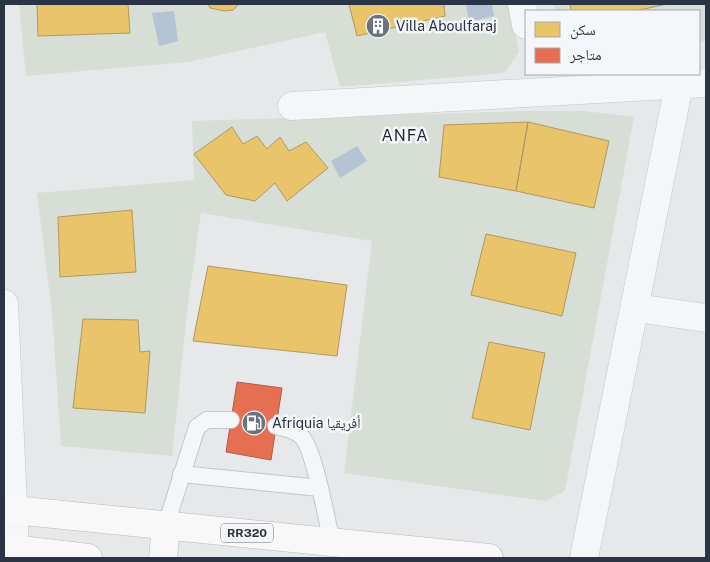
<svg xmlns="http://www.w3.org/2000/svg" width="710" height="562" font-family="'Public Sans','Noto Naskh Arabic',sans-serif">
	<style>
		.green { fill: #d6ded6 }
		.water { fill: #b4c4d5 }
		.homes { fill: #e9c46a; stroke: #b0995f }
		.shops { fill: #e76f51; stroke: #af5d4d }
		.lines { fill: none; stroke-linecap: round; stroke-linejoin: round }
		.lane-casing { stroke: #c4c6c8; stroke-width: 18 }
		.street-casing { stroke: #c4c6c8; stroke-width: 29 }
		.highway-casing { stroke: #b8bbbf; stroke-width: 29 }
		.lane { stroke: #f5f6f7; stroke-width: 16 }
		.street { stroke: #f5f6f7; stroke-width: 28 }
		.highway { stroke: #f8f8f8; stroke-width: 28 }
		.labels { text-anchor: middle; stroke-width: 5; stroke-linejoin: round; paint-order: stroke }
		.shield { fill: #f4f6f9; stroke: #676e7b; stroke-width: 1 }
		.shield-label { font-size: 12px; font-weight: bold; fill: #2b3445 }
		.poi-label { font-size: 14px; fill: #2b3445; stroke: #f4f6f9; text-anchor: start }
		.quarter-label { font-size: 16px; letter-spacing: 1px; fill: #1d2536; stroke: #f4f6f9 }
	</style>
	<rect width="100%" height="100%" fill="#e6e8ea"/>
	<path class="green" d="M19,4H510L519,52L504,73L340,87L325,32L188,62L26,76Z
		M554,4H706V41L699,42V11H555Z
		M523,111H584L634,117L565,491L545,501L344,473L372,241L201,213L188,304L172,456L61,446L52,312L37,193L194,180L192,121Z"/>
	<path class="water" d="M466,4H492L494,16L469,22Z
		M174,11L178,41L159,46L152,13Z
		M357,146L367,161L340,178L331,161Z"/>
	<path class="homes" d="M37,4H128L130,33L38,36Z
		M208,4H239L233,10L224,11L210,8Z
		M349,4H444L445,16L357,36Z
		M570,4H667L635,11H571Z
		M528,122L609,141L594,208L516,191Z
		M528,122L516,191L439,177L444,125Z
		M232,127L243,144L257,136L267,149L280,137L289,151L306,142L328,168L287,201L275,183L255,201L226,195L194,154Z
		M132,210L136,272L60,277L58,217Z
		M486,234L576,253L562,316L471,295Z
		M208,266L347,285L337,356L193,341Z
		M83,319L138,320L140,352L150,351L145,413L73,408Z
		M489,342L545,353L530,430L472,418Z"/>
	<path class="shops" d="M237,382L282,388L271,460L226,452Z"/>
	<g class="lines">
		<g class="lane-casing">
			<path id="lane" d="M276,426C284,428 295,430 301,436C314,447 327,522 332,542
				M181,474L320,488
				M166,525L197,427L207,420H231"/>
		</g>
		<g class="street-casing">
			<path id="street" d="M522,4L526,25
				M292,106L706,83
				M4,304L15,549
				M636,308L706,318
				M584,558L679,85"/>
		</g>
		<g class="highway-casing">
			<path id="highway" d="M4,509L489,558
				M4,548L88,558
				M163,558L166,525"/>
		</g>
		<use href="#lane" class="lane"/>
		<use href="#street" class="street"/>
		<use href="#highway" class="highway"/>
	</g>
	<defs>
		<g id="building-disc" transform="scale(1.25)"><circle r="9.5" fill="#6c737f" stroke="#f4f6f9"/><path d="M-4-6H4V6H1V3H-1V6H-4ZM-2.5-4.3h1.7v1.8h-1.7ZM.8-4.3h1.7v1.8H.8ZM-2.5-1h1.7V.8h-1.7ZM.8-1h1.7V.8H.8Z" fill="#fff"/></g>
		<g id="fuel-disc" transform="scale(1.25)"><circle r="9.5" fill="#6c737f" stroke="#f4f6f9"/><path d="M-5.5-6h7V0h2V4h1.3V-2.5L3-4.5l.8-.8L6-3V5H2.5V1h-1V6h-7ZM-4.2-4.7v3.2H.2V-4.7Z" fill="#fff"/></g>
	</defs>
	<g fill-rule="evenodd">
		<use href="#building-disc" x="378" y="26"/>
		<use href="#fuel-disc" x="254" y="423"/>
	</g>
	<g class="labels">
		<rect class="shield" x="221" y="523.5" width="52" height="19" rx="4"/>
		<g class="shield-label">
			<text x="247" y="537">RR320</text>
		</g>
		<g class="poi-label">
			<text x="396" y="31">Villa Aboulfaraj</text>
			<text x="272" y="428">Afriquia أفريقيا</text>
		</g>
		<g class="quarter-label">
			<text x="405" y="141">ANFA</text>
		</g>
	</g>
	<rect width="710" height="562" fill="none" stroke="#2b3445" stroke-width="10"/>
	<rect x="525" y="10" width="175" height="65" fill="#f4f6f9" stroke="#a4a8b1"/>
	<rect x="535" y="22" width="25" height="15" fill="#e9c46a" stroke="#a4a8b1"/>
	<text x="570" y="35" font-size="15" fill="#2b3445">سكن</text>
	<rect x="535" y="48" width="25" height="15" fill="#e76f51" stroke="#a4a8b1"/>
	<text x="570" y="60" font-size="15" fill="#2b3445">متاجر</text>
</svg>
